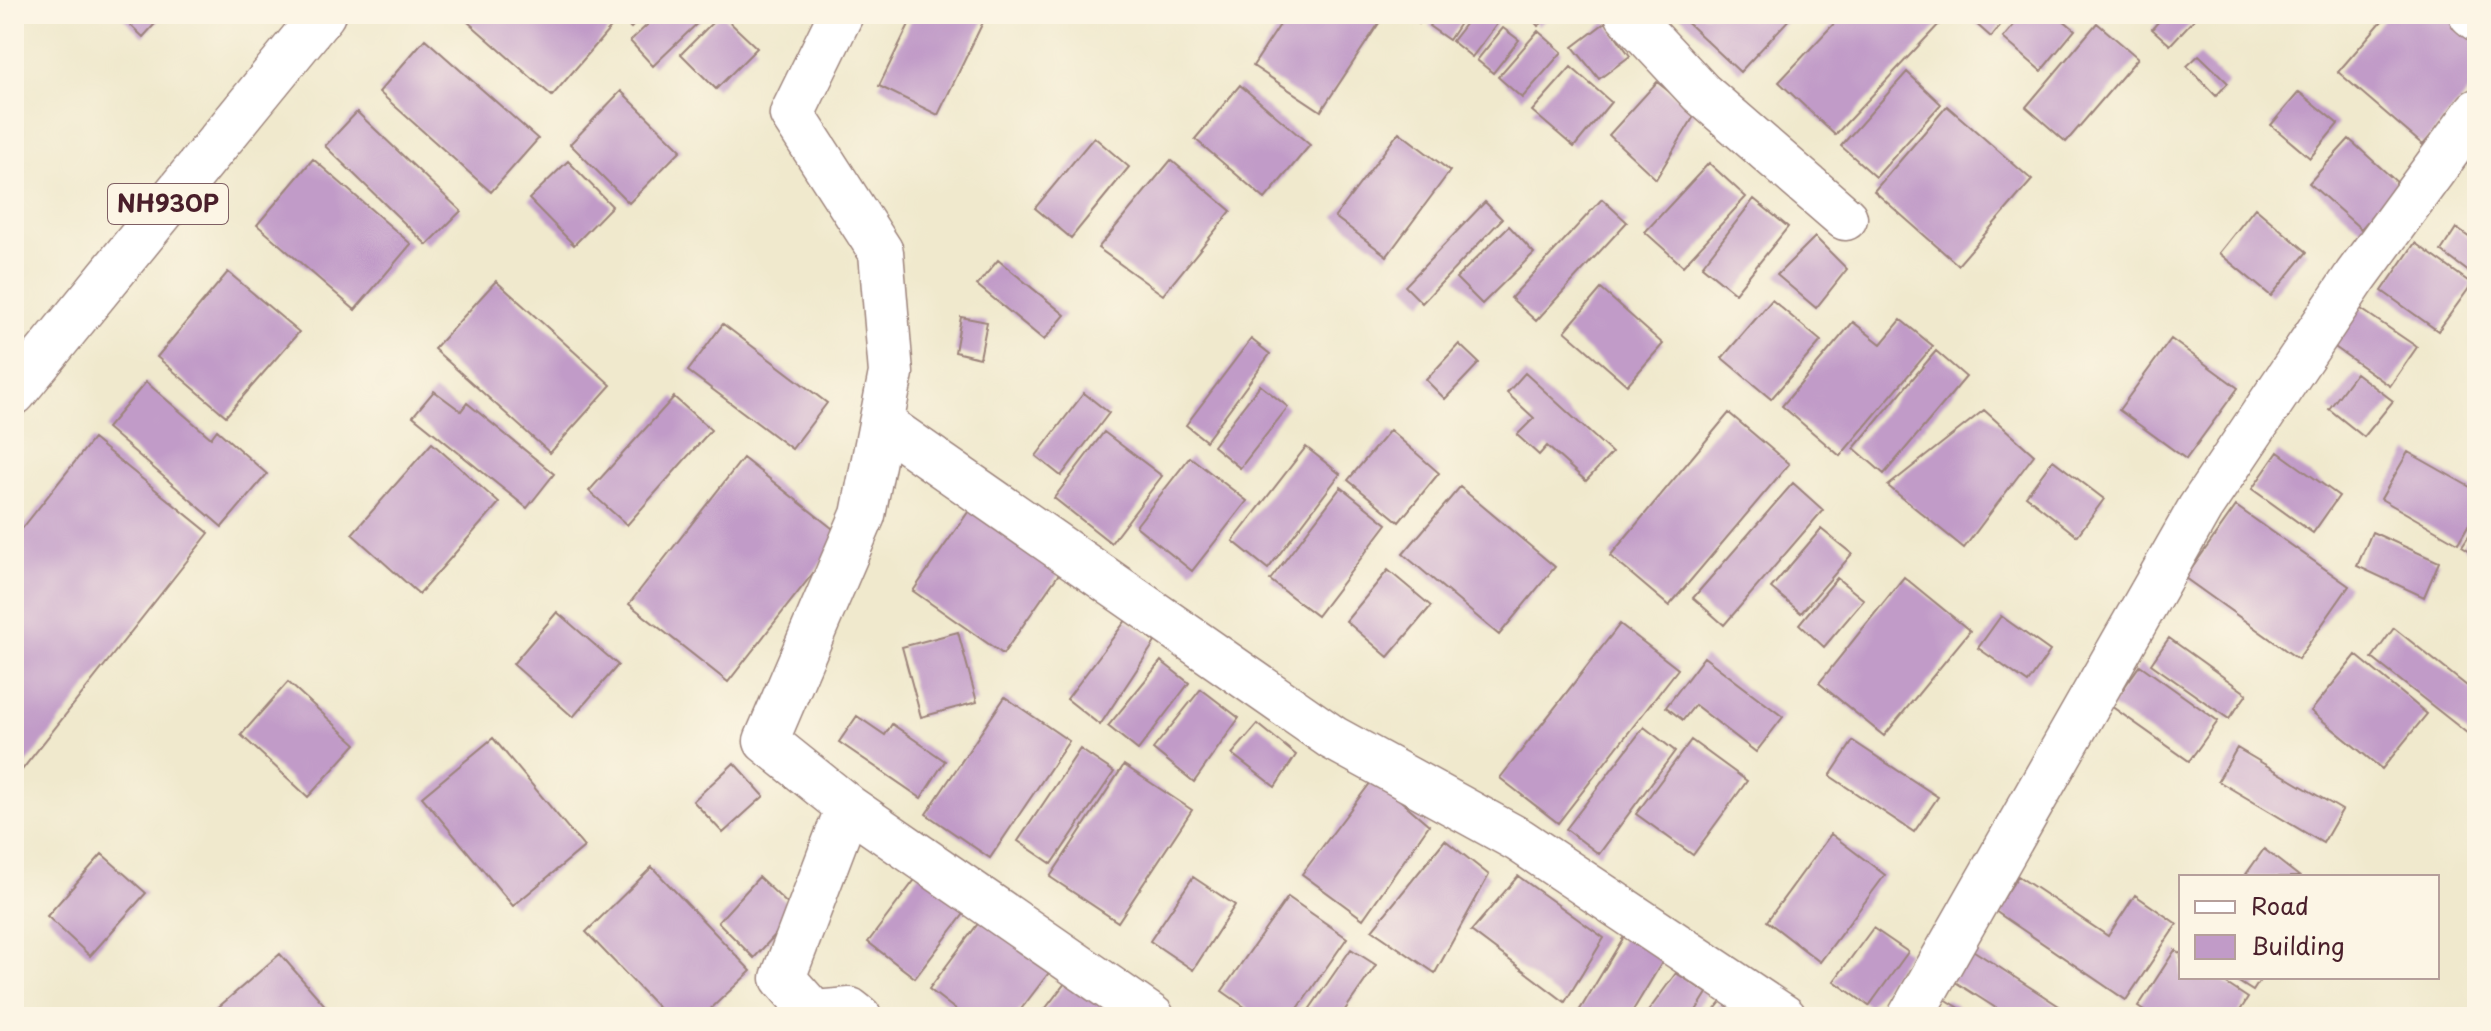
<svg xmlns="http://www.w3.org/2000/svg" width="2491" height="1031" font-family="'Playpen Sans',sans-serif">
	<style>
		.building { fill: #c19bc8 }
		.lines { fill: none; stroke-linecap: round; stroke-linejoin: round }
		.minor-casing { stroke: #9d847c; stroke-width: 47 }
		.highway-casing { stroke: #9d847c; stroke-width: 47 }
		.minor { stroke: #fff; stroke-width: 44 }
		.highway { stroke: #fff; stroke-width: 44 }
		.labels { text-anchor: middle; stroke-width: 6; stroke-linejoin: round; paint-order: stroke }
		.shield { fill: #fcf5e5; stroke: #7f5f63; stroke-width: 2 }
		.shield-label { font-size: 24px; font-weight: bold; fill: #4a1f2b }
	</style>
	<rect width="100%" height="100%" fill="#fcf5e5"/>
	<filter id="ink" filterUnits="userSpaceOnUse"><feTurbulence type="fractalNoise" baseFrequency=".0125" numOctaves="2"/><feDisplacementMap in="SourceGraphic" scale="16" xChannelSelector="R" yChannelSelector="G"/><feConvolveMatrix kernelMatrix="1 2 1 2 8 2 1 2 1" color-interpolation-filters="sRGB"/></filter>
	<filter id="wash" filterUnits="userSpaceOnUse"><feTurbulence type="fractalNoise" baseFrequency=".006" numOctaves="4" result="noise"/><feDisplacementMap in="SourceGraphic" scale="32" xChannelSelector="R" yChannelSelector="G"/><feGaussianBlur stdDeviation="1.8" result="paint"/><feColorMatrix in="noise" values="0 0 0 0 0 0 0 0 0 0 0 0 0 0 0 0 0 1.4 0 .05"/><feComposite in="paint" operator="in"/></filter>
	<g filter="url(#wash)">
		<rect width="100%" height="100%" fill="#f0e9cd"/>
		<g id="blocks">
			<path class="building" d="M119,14H164L143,37Z
				M459,14H603L614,24L552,96Z
				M615,14H644L631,28Z
				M659,14H707L653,66L630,41Z
				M721,14L757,48L716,89L681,54Z
				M914,14H987L938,115L879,86Z
				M1287,14H1385L1321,111L1253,66Z
				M1404,14H1426L1419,24Z
				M1437,14H1466L1449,40L1429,26Z
				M1473,14H1484L1497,24L1472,57L1452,41Z
				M1528,14H1553L1538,26Z
				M1678,14H1794L1740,72Z
				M1843,14H1935L1942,21L1835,135L1779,82Z
				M1965,14H2009L1991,37Z
				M2023,14H2056L2075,30L2041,71L2003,38Z
				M2165,14H2199L2170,45L2152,29Z
				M2388,14H2454L2477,34V82L2423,145L2338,72Z
				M1606,22L1630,56L1599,79L1573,47Z
				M2097,23L2138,58L2066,142L2026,107Z
				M1503,28L1519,40L1493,73L1477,60Z
				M1538,31L1562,52L1522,98L1498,77Z
				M425,39L538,139L491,192L379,92Z
				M2199,55L2228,83L2216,96L2187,66Z
				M1571,67L1611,102L1574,147L1532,111Z
				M1907,72L1941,104L1876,177L1841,146Z
				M1657,82L1696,113L1656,179L1609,135Z
				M1240,85L1310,145L1265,199L1195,139Z
				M621,91L681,150L629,203L570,144Z
				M2299,92L2338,124L2310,158L2271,125Z
				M1947,106L2032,180L1958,265L1874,191Z
				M357,112L461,211L427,245L325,146Z
				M1399,132L1450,171L1387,256L1335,217Z
				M1094,137L1129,167L1071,238L1035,208Z
				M2349,139L2400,185L2361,229L2309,183Z
				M313,159L411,244L355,310L257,225Z
				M1171,160L1231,211L1163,295L1098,248Z
				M568,161L612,206L574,245L529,199Z
				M1709,163L1746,197L1683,266L1645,232Z
				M1602,199L1627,222L1536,321L1511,298Z
				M1754,199L1788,227L1735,293L1702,266Z
				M1485,202L1502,219L1422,303L1405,286Z
				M2255,208L2307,252L2271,296L2219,253Z
				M1509,226L1534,253L1482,304L1456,278Z
				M2456,228L2477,243V260L2469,272L2441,251Z
				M1815,237L1847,269L1816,308L1777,275Z
				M2415,243L2472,284L2438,331L2382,291Z
				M998,260L1065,315L1044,340L977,285Z
				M228,272L299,332L226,416L157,357Z
				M496,281L611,385L550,453L434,349Z
				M1601,289L1663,344L1627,385L1565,331Z
				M1772,300L1821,341L1771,399L1722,358Z
				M2358,307L2417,347L2390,386L2332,345Z
				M961,317L987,322L980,358L955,352Z
				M1901,320L1933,346L1840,456L1782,406L1853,322L1881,344Z
				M723,324L827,403L792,449L688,371Z
				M1251,339L1270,354L1206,441L1186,425Z
				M2171,339L2238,388L2186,459L2119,410Z
				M1459,344L1479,363L1445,399L1426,380Z
				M1936,351L1966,377L1884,474L1854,448Z
				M1525,373L1612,453L1586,481L1547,446L1539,455L1517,435L1534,418L1507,393Z
				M2356,373L2393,401L2364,437L2329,409Z
				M146,382L211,438L217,430L267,474L222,527L107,428Z
				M1260,385L1288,407L1240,468L1213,446Z
				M434,391L461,411L467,403L554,474L527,508L413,416Z
				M1084,393L1109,413L1061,476L1036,456Z
				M674,397L711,430L627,525L589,491Z
				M1984,410L2034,455L1964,548L1888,486Z
				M1729,413L1789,464L1669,606L1610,556Z
				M1390,430L1439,473L1399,522L1348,480Z
				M1104,432L1162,476L1111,543L1054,498Z
				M93,439L209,533L14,780V539Z
				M432,443L499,503L419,594L352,534Z
				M1306,447L1340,474L1268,569L1233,541Z
				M2278,452L2339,496L2313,533L2252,489Z
				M2408,452L2477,491V510L2458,543L2381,499Z
				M1190,457L1247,501L1192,571L1136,526Z
				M743,458L842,536L728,682L629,604Z
				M2053,460L2104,499L2077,536L2026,496Z
				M1793,483L1823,510L1724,625L1693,598Z
				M1341,487L1387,524L1317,616L1270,580Z
				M1460,487L1555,567L1499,635L1403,554Z
				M973,505L1063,568L1003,654L913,591Z
				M2236,506L2349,586L2298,659L2185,578Z
				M2477,523V555L2462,546Z
				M1821,529L1852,554L1801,613L1771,588Z
				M2372,532L2439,562L2424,597L2357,566Z
				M1388,570L1431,606L1388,657L1346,621Z
				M1904,577L1970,631L1884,736L1819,683Z
				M1837,578L1864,600L1824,647L1799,624Z
				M557,612L618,665L573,717L513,664Z
				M2001,616L2050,651L2028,683L1978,648Z
				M1127,619L1155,642L1100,725L1067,699Z
				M1620,624L1678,669L1558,823L1500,778Z
				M2394,628L2477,694V741L2372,658Z
				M958,632L977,702L921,717L902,647Z
				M2169,638L2247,694L2229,719L2151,664Z
				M2356,655L2427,714L2382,769L2311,711Z
				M1704,657L1783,717L1756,752L1695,705L1683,720L1666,707Z
				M1161,661L1189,683L1138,750L1108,726Z
				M2140,665L2218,721L2189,761L2111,706Z
				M288,682L356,744L308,797L241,735Z
				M1201,689L1239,718L1194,782L1153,749Z
				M1005,697L1069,741L990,858L926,814Z
				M857,716L885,735L892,724L945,761L921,798L839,742Z
				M1258,724L1296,755L1275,787L1232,754Z
				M1644,727L1675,751L1599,854L1566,829Z
				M493,738L584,847L513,906L422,797Z
				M1691,740L1747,781L1693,855L1636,814Z
				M1853,741L1938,797L1914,832L1830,776Z
				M2237,748L2342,810L2323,843L2218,781Z
				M1080,749L1114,772L1052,864L1018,841Z
				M734,763L764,796L723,833L693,801Z
				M1124,765L1192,810L1118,922L1050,877Z
				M1374,778L1429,825L1363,919L1302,874Z
				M1831,834L1885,875L1820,962L1767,921Z
				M1445,840L1489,875L1435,973L1372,930Z
				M2264,849L2300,877H2244Z
				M102,854L146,893L90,956L47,916Z
				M652,867L751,971L702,1017H667L586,932Z
				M923,869L970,906L915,978L868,942Z
				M1518,876L1604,938L1565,1002L1471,931Z
				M2018,876L2108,936L2135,895L2177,924L2126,1000L1995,911Z
				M759,877L796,912L754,958L718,922Z
				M1193,877L1235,905L1193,970L1150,941Z
				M1288,897L1347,938L1292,1017H1259L1222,991Z
				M983,917L1051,970L1015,1017H965L929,989Z
				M1873,928L1908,952L1869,1006L1834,981Z
				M1625,935L1664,959L1629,1017H1585L1578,1013Z
				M1968,947L2076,1017H2010L1949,978Z
				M1351,949L1376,965L1340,1017H1304Z
				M2175,950L2181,954V977H2216L2248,998L2236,1017H2153L2138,1007Z
				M280,954L335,1017H207Z
				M1676,973L1707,993L1692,1017H1644Z
				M2231,977H2262L2253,991Z
				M1069,978L1119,1017H1039Z
				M1724,998L1751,1017H1709Z
				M1945,999L1974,1017H1934Z"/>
		</g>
	</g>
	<g filter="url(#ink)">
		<use href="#blocks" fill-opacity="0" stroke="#9d847c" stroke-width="2"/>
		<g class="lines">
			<g class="minor-casing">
				<path id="minor" d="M1627,14L1701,93L1845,218
					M2471,14L2477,19
					M881,423L1333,738L1519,840L1784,1017
					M848,807L1152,1017
					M814,1013L850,1010L859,1017
					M812,1017L814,1013L783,978L848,807L766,741L863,515L891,373L881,252L792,114L841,14
					M1910,1017L2200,508L2356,276L2477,111"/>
			</g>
			<g class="highway-casing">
				<path id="highway" d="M14,393L323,14"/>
			</g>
			<use href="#minor" class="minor"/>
			<use href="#highway" class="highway"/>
		</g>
	</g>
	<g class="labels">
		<rect class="shield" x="108" y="184" width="120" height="40" rx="6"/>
		<g class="shield-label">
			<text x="168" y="212">NH930P</text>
		</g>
	</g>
	<rect width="2491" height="1031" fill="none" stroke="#fcf5e5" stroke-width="48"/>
	<rect x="2179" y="875" width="260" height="104" fill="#fcf5e5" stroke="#b59f9b" stroke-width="2"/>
	<rect x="2195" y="901" width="40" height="12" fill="#ffffff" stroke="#b59f9b" stroke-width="2"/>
	<text x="2251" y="915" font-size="24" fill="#4a1f2b">Road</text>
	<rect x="2195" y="935" width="40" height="24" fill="#c19bc8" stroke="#b59f9b" stroke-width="2"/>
	<text x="2251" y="955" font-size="24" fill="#4a1f2b">Building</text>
</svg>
